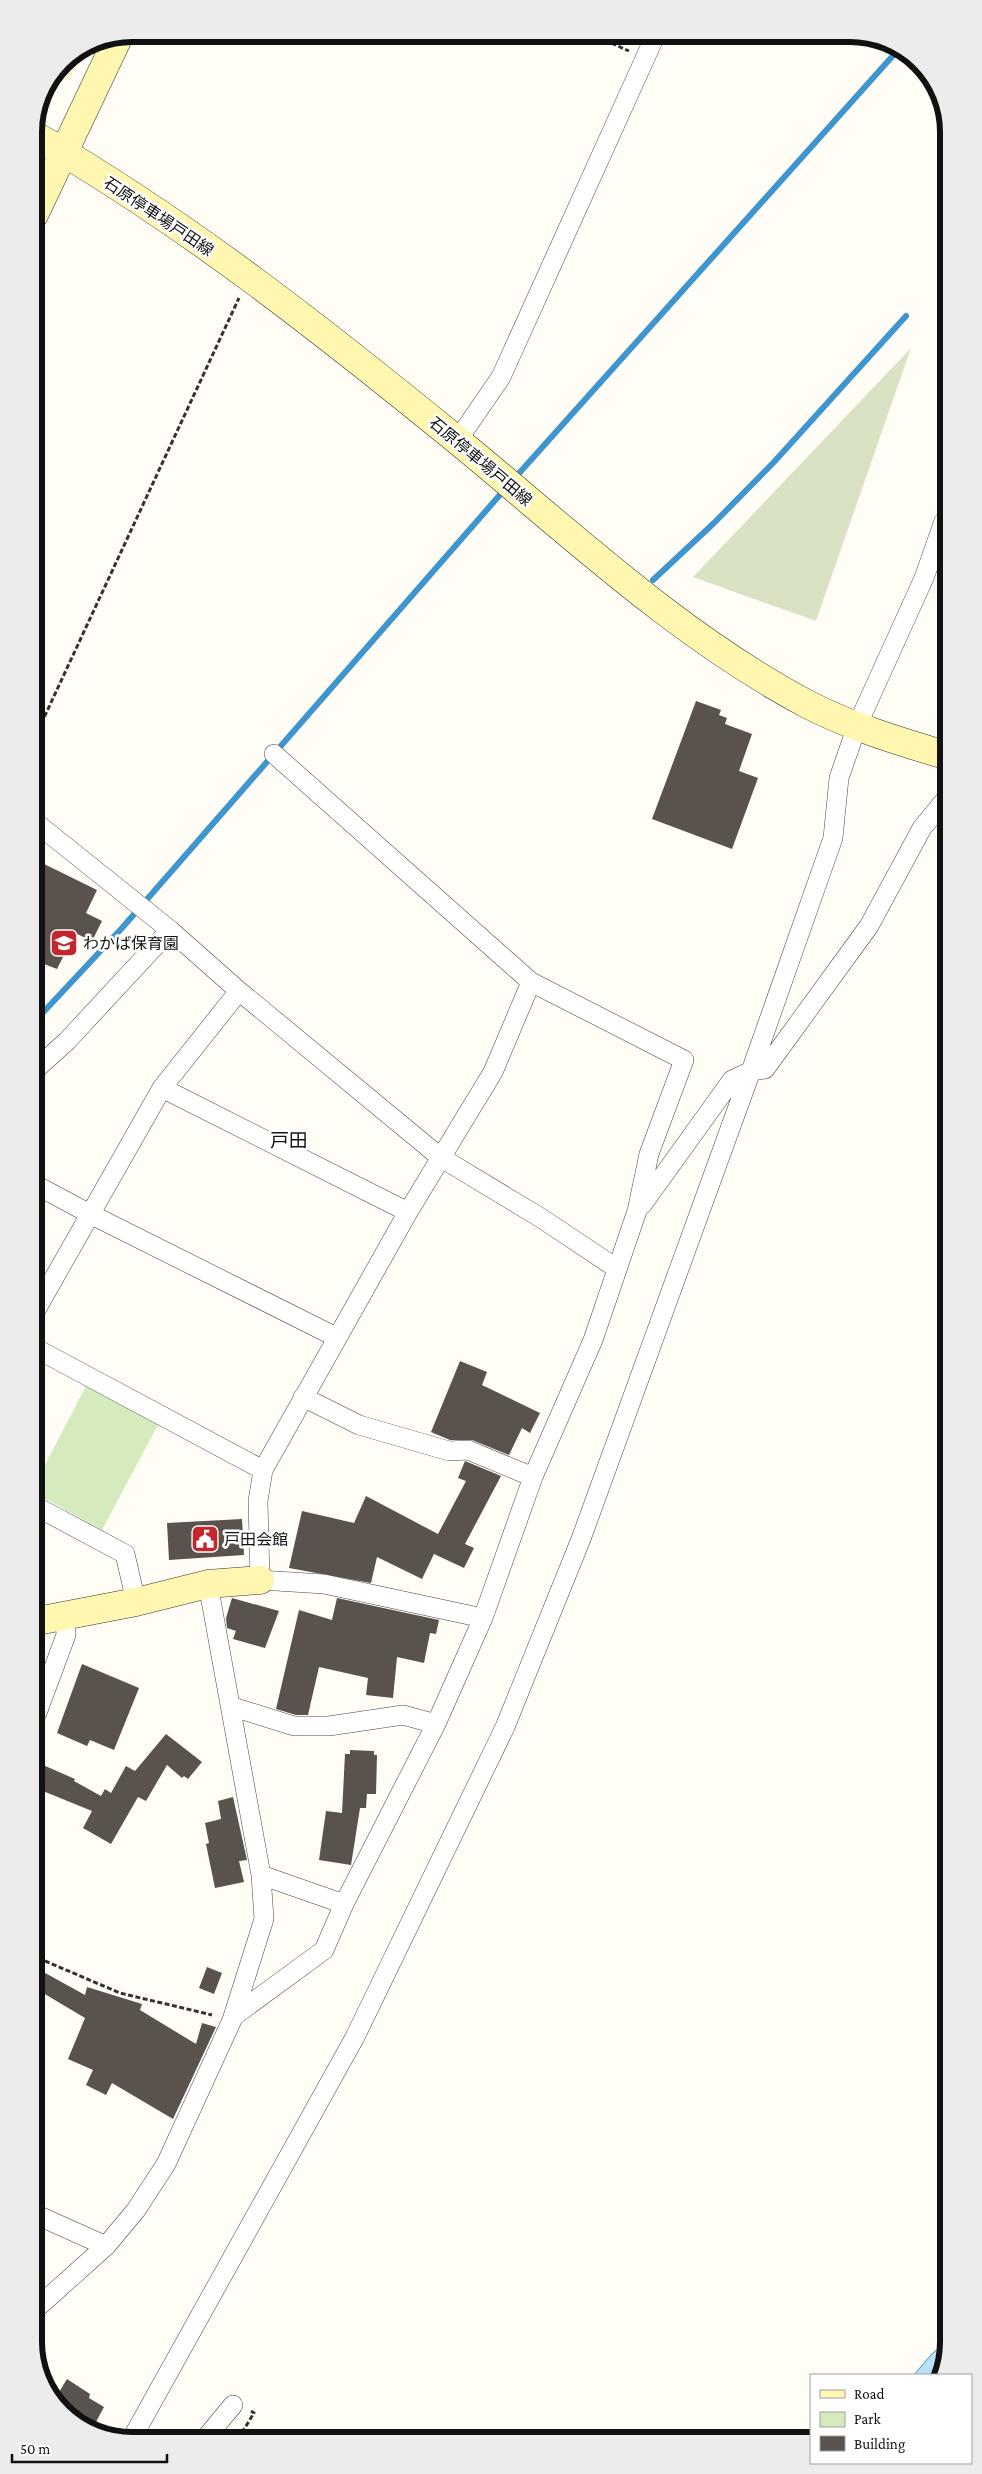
<svg xmlns="http://www.w3.org/2000/svg" width="982" height="2474" font-family="'Crimson Pro','Noto Sans JP',serif">
	<style>
		.farmland { fill: #f6f3d4 }
		.green { fill: #d5ebbd }
		.cemetery { fill: #d9e3c4 }
		.water { fill: #b9e0f7; stroke: #3f96cf }
		.lines { fill: none; stroke-linecap: round; stroke-linejoin: round }
		.stream { stroke: #3f96cf; stroke-width: 6 }
		.building { fill: #5a524d }
		.street-casing { stroke: #444; stroke-width: 20 }
		.secondary-casing { stroke: #333; stroke-width: 29 }
		.path { stroke: #333; stroke-width: 3; stroke-dasharray: 5 2.5; stroke-linecap: butt }
		.street { stroke: #fff; stroke-width: 19 }
		.secondary { stroke: #fff6b0; stroke-width: 28 }
		.labels { text-anchor: middle; stroke-width: 5; stroke-linejoin: round; paint-order: stroke }
		.street-label { font-size: 16px; fill: #111; stroke: #fff }
		.poi-label { font-size: 16px; fill: #111; stroke: #fff; text-anchor: start }
		.quarter-label { font-size: 19px; fill: #111; stroke: #fff }
		.rim { fill: none; stroke: #111; stroke-width: 6 }
	</style>
	<rect width="100%" height="100%" fill="#fffdf5"/>
	<path class="farmland" d="M84,48L70,79L48,85L63,62Z"/>
	<path class="green" d="M87,1384L159,1423L102,1530L37,1494V1480Z"/>
	<path class="cemetery" d="M911,348L816,621L693,577Z"/>
	<path class="water" d="M948,2339L937,2375H914L930,2356Z"/>
	<g class="lines">
		<path class="stream" d="M513,480L898,50
			M653,580L714,523L774,462L906,316
			M36,1020L122,928L505,489"/>
	</g>
	<path class="building" d="M696,701L721,710L719,715L727,718L725,724L752,734L739,771L758,778L732,849L652,819Z
		M36,860L97,890L86,913L102,921L92,941L75,933L57,969L36,961Z
		M460,1361L487,1372L482,1385L540,1413L530,1433L522,1428L509,1455L472,1440H450L431,1432Z
		M465,1461L501,1476L465,1544L474,1548L464,1568L434,1554L422,1579L377,1557L371,1583L289,1568L302,1511L354,1523L366,1496L438,1534L466,1481L458,1478Z
		M242,1519L244,1555L169,1560L167,1523Z
		M232,1598L279,1611L265,1648L233,1639L236,1631L227,1628L226,1618Z
		M337,1598L439,1620L436,1634L430,1633L424,1663L397,1657L393,1698L366,1695L368,1678L319,1667L308,1715H296L276,1709L299,1610L332,1620Z
		M82,1664L139,1688L114,1750L90,1740L87,1746L57,1733Z
		M166,1734L202,1762L188,1779L184,1776L182,1778L167,1765L146,1801L138,1797L111,1844L83,1828L92,1811L38,1789V1778L43,1765L75,1779L74,1781L101,1796L105,1789L111,1793L126,1766L135,1771Z
		M350,1750L374,1751V1755H377L376,1794H367L366,1808H360L351,1865L319,1860L326,1811L342,1813L345,1754H350Z
		M233,1797L247,1860L239,1861L244,1882L215,1888L206,1844L209,1843L205,1823L221,1819L218,1801Z
		M207,1967L222,1973L214,1994L199,1988Z
		M38,1969L85,1995L87,1987L142,2004L140,2010L196,2044L202,2023L216,2027L173,2119L112,2083L106,2095L86,2085L93,2070L68,2059L85,2018L38,1990Z
		M67,2379L90,2394L89,2398L104,2407L96,2422L81,2413L77,2418L65,2410L56,2397Z"/>
	<g class="lines">
		<g class="street-casing">
			<path id="street" d="M457,441L501,377L656,34
				M35,822L170,930L239,991L440,1157L541,1218L616,1268
				M36,1069L67,1041L170,930
				M162,1088L408,1212
				M36,1185L90,1214L336,1337
				M642,1205L732,1080L751,1071L765,1069L869,926L922,828L945,800
				M37,1308L162,1088L239,991
				M37,1349L263,1470
				M303,1397L359,1425L449,1451L468,1450L533,1477
				M37,1507L125,1554L136,1602
				M483,1618L324,1584L260,1580L258,1501L263,1470L408,1212L493,1072L531,982
				M230,1706L294,1726H329L403,1715L436,1724
				M37,1713L66,1635L65,1616
				M261,1875L344,1904
				M234,2016L324,1950L344,1904L436,1724L483,1618L533,1477L593,1340L637,1211L649,1154L684,1060L531,982L274,754
				M39,2216L106,2246
				M39,2306L106,2246L136,2210L166,2164L232,2020L264,1919L261,1875L208,1584
				M131,2440L355,2037L505,1727L581,1539L751,1071L833,838L839,778L857,726L924,578L944,521
				M204,2440L233,2405"/>
		</g>
		<g class="secondary-casing">
			<path id="secondary" d="M34,135C185,222 323,331 458,441C570,533 680,637 809,705C852,727 898,741 945,755
				M34,215L119,36
				M37,1621L136,1602L208,1584L260,1580"/>
		</g>
		<path class="path" d="M591,34L629,51
			M35,737L239,298
			M38,1958L120,1993L212,2015
			M238,2439L254,2413L251,2411"/>
		<use href="#street" class="street"/>
		<use href="#secondary" class="secondary"/>
	</g>
	<defs>
		<g id="school-square" transform="scale(1.4375)"><rect x="-9" y="-9" width="18" height="18" rx="4" fill="#c4262e" stroke="#fff"/><path d="M0-5L7-2L0 1L-7-2ZM-4 1L0 2.5L4 1V4Q0 6-4 4Z" fill="#fff"/></g>
		<g id="civic-square" transform="scale(1.4375)"><rect x="-9" y="-9" width="18" height="18" rx="4" fill="#c4262e" stroke="#fff"/><path d="M-.6-6.5H3V-4.5H.6V-3L4-1V1h2V6H-6V1h2V-1L-.6-3ZM-1.2 2.5V6h2.4V2.5Z" fill="#fff"/></g>
	</defs>
	<g fill-rule="evenodd">
		<use href="#school-square" x="64" y="943"/>
		<use href="#civic-square" x="205" y="1539"/>
	</g>
	<g class="labels">
		<g class="street-label">
			<text transform="translate(159 216) rotate(34)" y="6">石原停車場戸田線</text>
			<text transform="translate(481 461) rotate(40)" y="6">石原停車場戸田線</text>
		</g>
		<g class="poi-label">
			<text x="83" y="949">わかば保育園</text>
			<text x="224" y="1545">戸田会館</text>
		</g>
		<g class="quarter-label">
			<text x="289" y="1147">戸田</text>
		</g>
	</g>
	<path d="M0 0H982V2474H0ZM132 42H850A90 90 0 0 1 940 132V2342A90 90 0 0 1 850 2432H132A90 90 0 0 1 42 2342V132A90 90 0 0 1 132 42Z" fill="#ececec" fill-rule="evenodd"/>
	<path class="rim" d="M132 42H850A90 90 0 0 1 940 132V2342A90 90 0 0 1 850 2432H132A90 90 0 0 1 42 2342V132A90 90 0 0 1 132 42Z"/>
	<rect x="810" y="2374" width="162" height="90" fill="#ffffff" stroke="#a0a0a0"/>
	<rect x="820" y="2390" width="25" height="8" fill="#fff6b0" stroke="#a0a0a0"/>
	<text x="854" y="2399" font-size="15" fill="#111111">Road</text>
	<rect x="820" y="2412" width="25" height="15" fill="#d5ebbd" stroke="#a0a0a0"/>
	<text x="854" y="2424" font-size="15" fill="#111111">Park</text>
	<rect x="820" y="2436" width="25" height="15" fill="#5a524d" stroke="#a0a0a0"/>
	<text x="854" y="2449" font-size="15" fill="#111111">Building</text>
	<path d="M12 2454v8h155v-8" fill="none" stroke="#111111" stroke-width="2.5"/>
	<text x="20" y="2454" font-size="15" fill="#111111" stroke="#ffffff" stroke-width="4" paint-order="stroke">50 m</text>
</svg>
